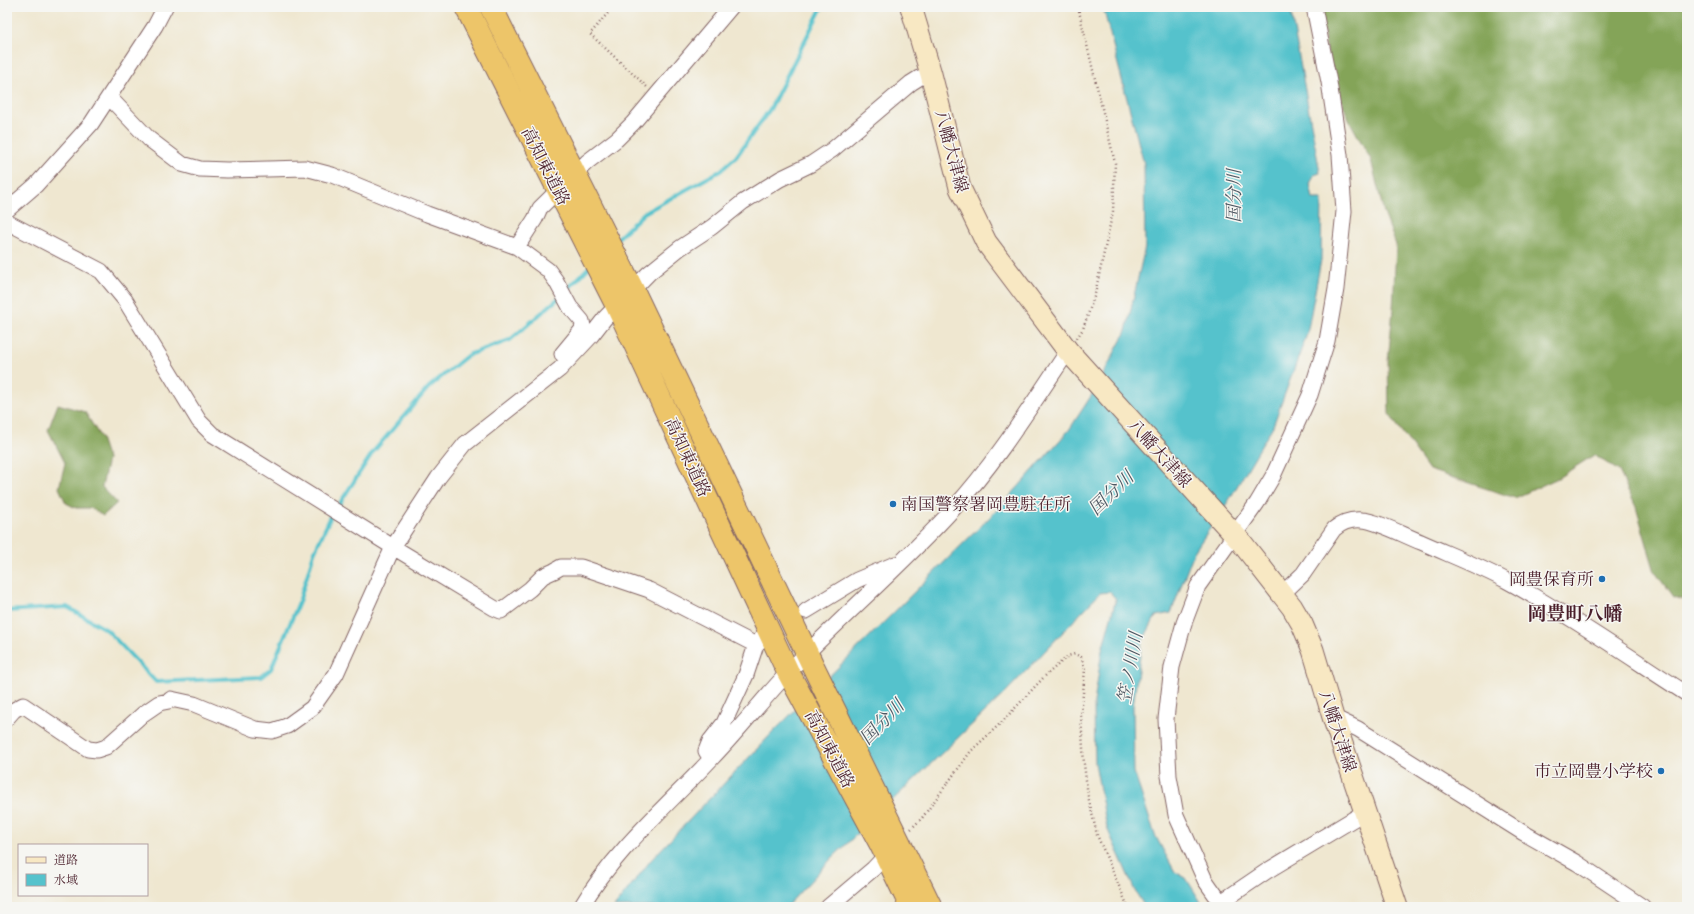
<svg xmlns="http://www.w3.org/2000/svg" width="1694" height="914" font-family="'IM FELL DW Pica','Noto Serif JP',serif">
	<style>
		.forest { fill: #84a459; stroke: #676242 }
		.water { fill: #55c2cc; stroke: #50707c }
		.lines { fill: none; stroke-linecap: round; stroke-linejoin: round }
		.stream { stroke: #55c2cc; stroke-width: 4 }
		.minor-casing { stroke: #846565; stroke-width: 17 }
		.secondary-casing { stroke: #846565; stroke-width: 23 }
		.trunk-casing { stroke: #846565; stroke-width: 24 }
		.path { stroke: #846565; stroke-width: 2.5; stroke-dasharray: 1 3; stroke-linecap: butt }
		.minor { stroke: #fff; stroke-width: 15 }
		.secondary { stroke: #f8e8c3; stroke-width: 21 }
		.trunk { stroke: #edc569; stroke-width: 22 }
		.poi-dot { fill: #1f6fb2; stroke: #f6f6f2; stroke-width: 1.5 }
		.labels { text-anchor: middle; stroke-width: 3; stroke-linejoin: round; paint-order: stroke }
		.street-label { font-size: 17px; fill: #4a1f2b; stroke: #f6f6f2 }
		.poi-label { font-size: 17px; fill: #4a1f2b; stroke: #f6f6f2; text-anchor: end }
		.water-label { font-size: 18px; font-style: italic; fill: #4e5863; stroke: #f6f6f2 }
		.quarter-label { font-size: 19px; font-weight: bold; fill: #4a1f2b; stroke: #f6f6f2 }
	</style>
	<rect width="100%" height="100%" fill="#f6f6f2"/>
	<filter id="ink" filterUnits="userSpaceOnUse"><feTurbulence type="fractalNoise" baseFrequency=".025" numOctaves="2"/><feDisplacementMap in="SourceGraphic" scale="8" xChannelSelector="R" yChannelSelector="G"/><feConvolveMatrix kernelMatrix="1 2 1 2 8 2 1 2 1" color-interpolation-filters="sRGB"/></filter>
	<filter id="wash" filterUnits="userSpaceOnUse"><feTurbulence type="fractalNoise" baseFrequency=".012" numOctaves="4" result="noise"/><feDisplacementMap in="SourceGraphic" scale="16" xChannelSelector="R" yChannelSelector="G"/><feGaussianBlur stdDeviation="0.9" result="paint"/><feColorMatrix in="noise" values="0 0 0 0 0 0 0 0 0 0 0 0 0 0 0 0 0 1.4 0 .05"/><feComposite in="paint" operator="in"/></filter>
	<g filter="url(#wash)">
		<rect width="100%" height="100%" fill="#efe7d0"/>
		<path class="forest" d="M1319,7H1687V601L1673,597L1655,572L1636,507L1619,471L1594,455L1558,478L1515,498L1429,470L1389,414L1388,361L1393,309L1396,245L1384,213L1371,160L1349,120L1331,73Z
			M58,404L85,412L101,438L108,459L102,487L117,503L103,516L91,508H76L66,503L59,488L65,463L48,430Z"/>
		<path class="water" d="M1103,7H1290L1320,173L1314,175L1310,184L1313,199H1322L1321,260L1307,334L1273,426L1229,500L1194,552L1171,613L1156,616L1142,642L1133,706L1134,772L1155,835L1175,872L1186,878L1204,907H1145L1135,891L1107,828L1095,763L1094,703L1102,650L1116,599L1110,592L1100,593L1006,692L832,858L786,907H614L651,860L775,730L1003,504L1069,430L1093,393L1126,331L1145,247L1144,164Z"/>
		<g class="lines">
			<path class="stream" d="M616,240L644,213L720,171L736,157L770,109L822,7
				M567,290L590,266
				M338,506L373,452L429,387L468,355L510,340L560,297
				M7,611L67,607L107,630L156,682L261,677L271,669L299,602L314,553L331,516"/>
		</g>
	</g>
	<g filter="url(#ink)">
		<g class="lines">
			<g class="minor-casing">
				<path id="minor" d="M109,97L149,139L182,164L200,169L227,170L305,168L332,175L427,214L517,247L548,270L556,281L570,307L582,321L583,327L581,331L562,354
					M7,210L36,185L91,124L155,26L165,7
					M7,222L101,271L125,300L199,421L212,434L393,547L494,608L501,611L530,589L543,576L554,571L561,567H581L649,590L756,645
					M517,247L535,219L540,208L587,162L617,139L633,123L731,7
					M1282,594L1303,574L1334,529C1342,522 1351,519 1362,520C1378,521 1405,536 1421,542C1450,555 1479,566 1507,581C1569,615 1628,656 1687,694
					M806,611L857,580L895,564
					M1333,717L1358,729L1522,832L1577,863L1643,907
					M7,718L14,710L23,705L88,749L97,750L106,747L143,714L159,703L169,701L171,699L194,704L255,729L272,731L287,726L312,708L336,674L393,547L438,478L465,444L560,369L591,336L605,318L649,273L680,248L712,227L743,202L780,179L811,164L832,150L911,83L919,78L931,74
					M711,759L706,751L710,741L724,723L746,675L756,645L762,638
					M581,907C615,850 667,806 711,759C744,725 772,687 806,654C855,605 908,559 954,508C997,461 1032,404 1068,351
					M828,907L873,869L891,850
					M1214,907L1267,871L1365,812
					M1224,907L1205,880L1176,815L1169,776L1166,719L1172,667L1184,623L1198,586L1257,503L1273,476L1310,395L1327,341L1336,289L1344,211L1340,155L1329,82L1314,7"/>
			</g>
			<g class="secondary-casing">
				<path id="secondary" d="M911,7L931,74L960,188L986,242L1068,351L1242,543L1292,607L1302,624L1313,650L1333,717L1397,907"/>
			</g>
			<g class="trunk-casing">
				<path id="trunk" d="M466,7L617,306L788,672L880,843L911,907
					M491,7L633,290L813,666L931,907"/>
			</g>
			<path class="path" d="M613,7L590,34L647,87
				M1077,338L1083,329L1095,294L1113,211L1115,163L1078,7
				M911,829L922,818L971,751L1003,721L1044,677L1068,656L1075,654L1081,657L1085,669L1081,717L1084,764L1088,796L1097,835L1128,907"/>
			<use href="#minor" class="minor"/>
			<use href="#secondary" class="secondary"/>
			<use href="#trunk" class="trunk"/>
		</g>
	</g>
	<g class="poi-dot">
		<circle cx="893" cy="504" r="4"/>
		<circle cx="1602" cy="579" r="4"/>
		<circle cx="1661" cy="771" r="4"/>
	</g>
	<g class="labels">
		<g class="street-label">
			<text transform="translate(952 151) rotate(75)" y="6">八幡大津線</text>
			<text transform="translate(546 166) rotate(63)" y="6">高知東道路</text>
			<text transform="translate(1160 453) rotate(48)" y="6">八幡大津線</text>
			<text transform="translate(688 457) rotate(65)" y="6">高知東道路</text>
			<text transform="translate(1338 731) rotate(72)" y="6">八幡大津線</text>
			<text transform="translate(830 749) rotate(62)" y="6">高知東道路</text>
		</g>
		<g class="poi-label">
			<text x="901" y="510" text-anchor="start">南国警察署岡豊駐在所</text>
			<text x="1594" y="585">岡豊保育所</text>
			<text x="1653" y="777">市立岡豊小学校</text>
		</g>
		<g class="water-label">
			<text transform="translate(1234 196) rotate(-90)" y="6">国分川</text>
			<text transform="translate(1111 493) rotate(-44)" y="6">国分川</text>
			<text transform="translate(1130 668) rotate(-80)" y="6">笠ノ川川</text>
			<text transform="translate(882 722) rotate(-46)" y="6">国分川</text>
		</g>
		<g class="quarter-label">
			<text x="1575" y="620">岡豊町八幡</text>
		</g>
	</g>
	<rect width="1694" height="914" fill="none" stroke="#f6f6f2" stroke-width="24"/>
	<rect x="18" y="844" width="130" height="52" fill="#f6f6f2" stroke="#b1a0a2"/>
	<rect x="26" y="857" width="20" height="6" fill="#f8e8c3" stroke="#b1a0a2"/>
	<text x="54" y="864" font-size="12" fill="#4a1f2b">道路</text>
	<rect x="26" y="874" width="20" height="12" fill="#55c2cc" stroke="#b1a0a2"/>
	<text x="54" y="884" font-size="12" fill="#4a1f2b">水域</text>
</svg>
